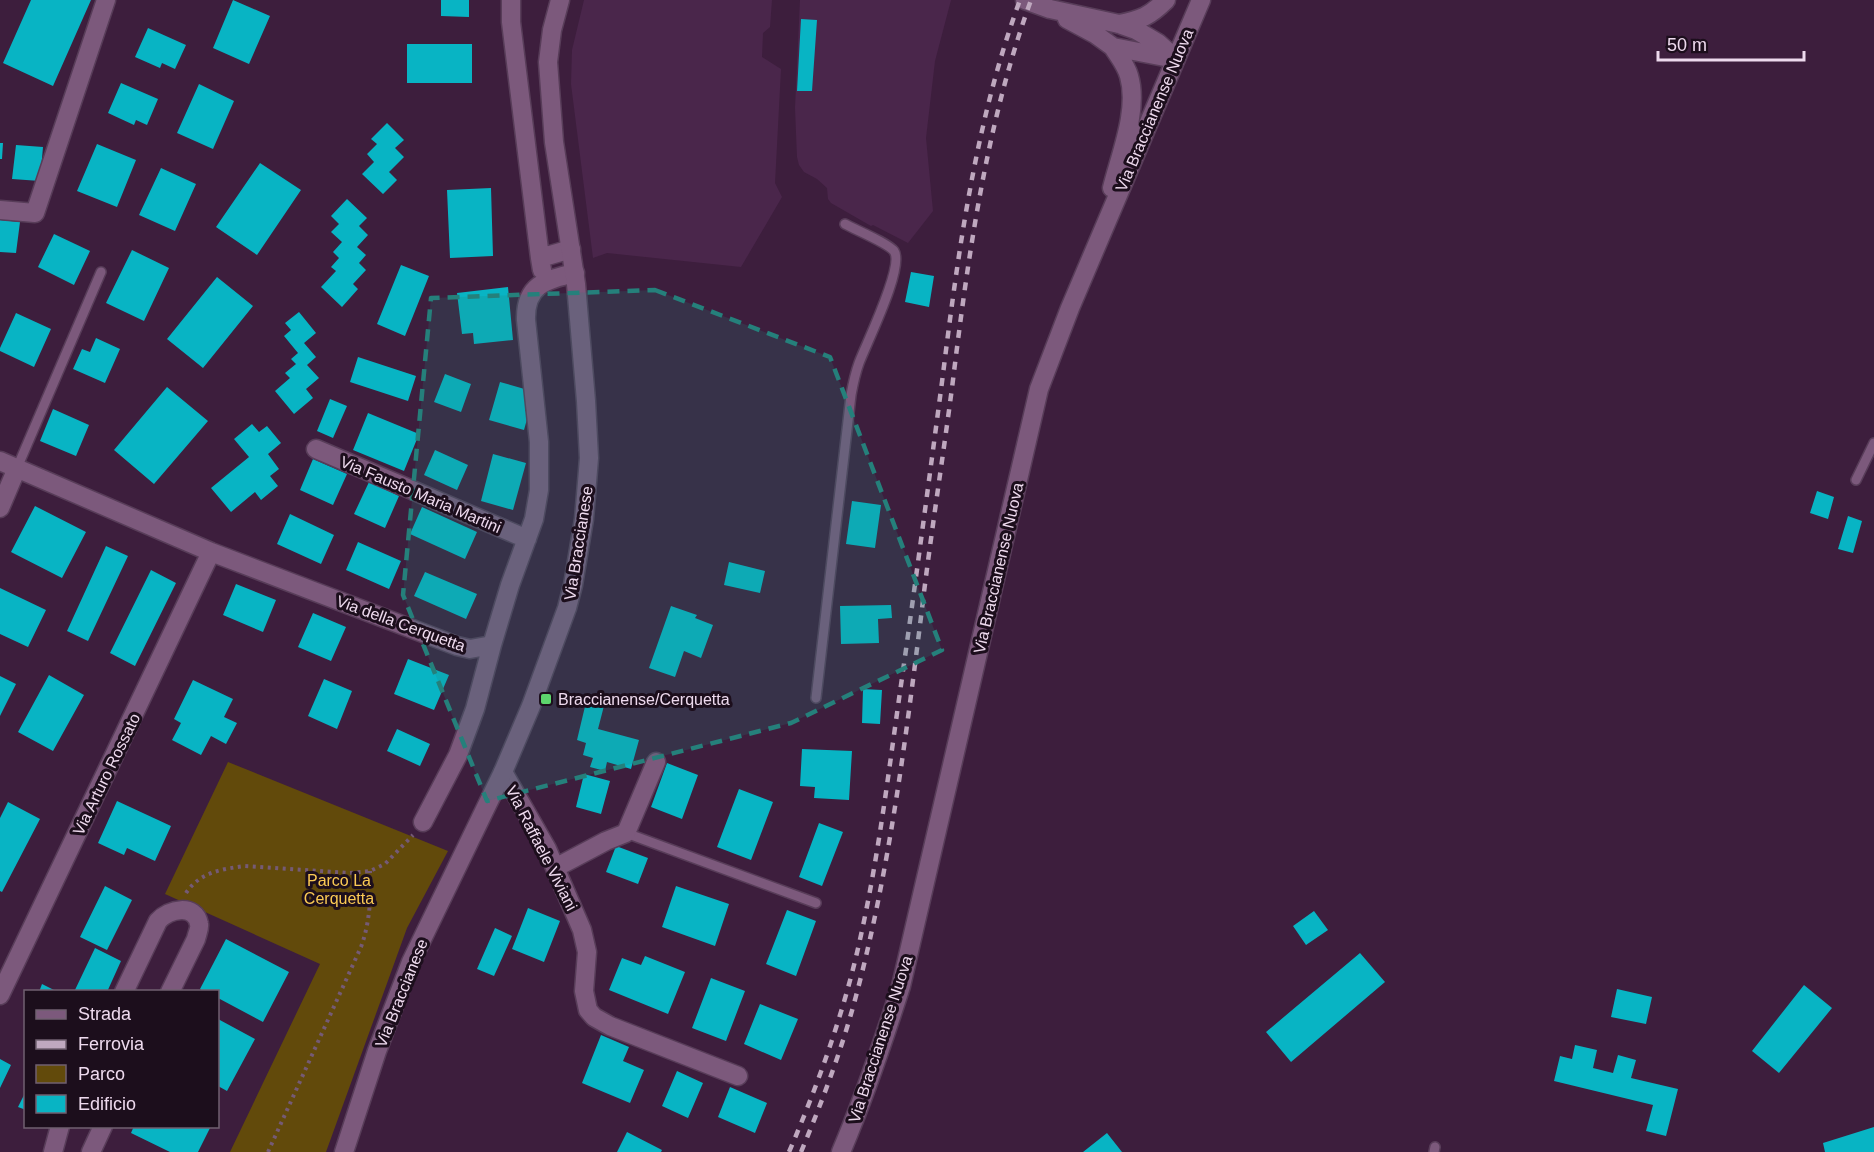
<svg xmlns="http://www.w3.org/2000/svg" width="1874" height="1152" font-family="Arial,sans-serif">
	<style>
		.built { fill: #4a264b }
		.green { fill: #624a0b }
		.building { fill: #08b4c4 }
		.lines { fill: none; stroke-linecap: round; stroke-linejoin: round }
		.lane-casing { stroke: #583d59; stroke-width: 12 }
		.street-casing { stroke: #583d59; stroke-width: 21 }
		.secondary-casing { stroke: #583d59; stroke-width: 21 }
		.path { stroke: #755a75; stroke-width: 4; stroke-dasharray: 3 4.5; stroke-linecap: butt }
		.lane { stroke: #7c597c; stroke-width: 9 }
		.street { stroke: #7c597c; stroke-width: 18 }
		.secondary { stroke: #7c597c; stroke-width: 18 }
		.rail { stroke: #bfa8bf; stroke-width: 4.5; stroke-dasharray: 8 8; stroke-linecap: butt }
		.marked { fill: #25807b; fill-opacity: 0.2; stroke: #25807b; stroke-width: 4.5; stroke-dasharray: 12 8; stroke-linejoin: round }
		.poi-dot { fill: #5dd56d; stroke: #1c0e1c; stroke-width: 2 }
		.labels { text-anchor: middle; stroke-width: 6; stroke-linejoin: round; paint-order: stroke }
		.street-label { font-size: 16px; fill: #eedaee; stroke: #1c0e1c }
		.poi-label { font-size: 16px; fill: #eedaee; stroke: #1c0e1c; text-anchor: start }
		.park-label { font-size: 16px; fill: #fbca54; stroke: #1c0e1c }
	</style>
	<rect width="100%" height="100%" fill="#3d1e3d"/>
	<path class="built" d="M584,0H772L770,27L763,33L762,57L781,69L775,183L782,197L741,267L607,253L593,258L571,84L572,50Z
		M800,0H951L935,61L926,138L933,211L908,243L873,225L871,226L831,203L828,199L827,188L817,179L804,172L799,165L797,157L795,108Z"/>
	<path class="green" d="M228,762L448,851L407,928L326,1152H230L320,964L165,894Z"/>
	<path class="building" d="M31,0H91L53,86L3,63Z
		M233,0L270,16L249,64L213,48Z
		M441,0H469V17L441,16Z
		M801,19L817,20L812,91H797Z
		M148,28L186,45L175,69L162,63L160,68L135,57Z
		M407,44H472V83H407Z
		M121,83L158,99L147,125L136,120L134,125L108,113Z
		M199,84L234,101L213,149L177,133Z
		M387,123L404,140L395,148L404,157L389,172L397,180L383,194L362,174L374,162L367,154L377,144L371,139Z
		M0,143H3L2,159H0Z
		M97,144L136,160L117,207L77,191Z
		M16,145L43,147L40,181L12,179Z
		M260,163L301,190L257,255L216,227Z
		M161,168L196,184L175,231L139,215Z
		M491,188L493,256L450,258L447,190Z
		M347,199L367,218L359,226L368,235L357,247L366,255L359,263L366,270L353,284L358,289L342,307L321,287L336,271L331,267L339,258L333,252L342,242L331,232L339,224L331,216Z
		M0,220L20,222L16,253L0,252Z
		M54,234L90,251L74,285L38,267Z
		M132,250L169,268L144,321L106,303Z
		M401,265L429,276L405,336L377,324Z
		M911,272L934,276L929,307L905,302Z
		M217,277L253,306L203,368L167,339Z
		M508,287L513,340L474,344L473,333L462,334L457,293Z
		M299,312L316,333L304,343L316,357L307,365L319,378L306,389L313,398L294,414L275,391L290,378L285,373L296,364L291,359L298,353L284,336L291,330L285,323Z
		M16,313L51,329L34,367L0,351V348Z
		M96,338L120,349L105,383L73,369L82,349L90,352Z
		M358,357L416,376L408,401L350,382Z
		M445,374L471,384L461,412L434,402Z
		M500,382L528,390L529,399L525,411L529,412L524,430L489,420Z
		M167,387L208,421L154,484L114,450Z
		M330,399L347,406L333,438L317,431Z
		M53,409L89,425L76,456L40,441Z
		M368,413L419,434L404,471L353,450Z
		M252,424L259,432L267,426L281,443L268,454L279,469L270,476L278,486L261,500L255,492L231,512L211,488L249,457L234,439Z
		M435,450L468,465L457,490L424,475Z
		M493,454L526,463L513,510L481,501Z
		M313,459L347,474L333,505L300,490Z
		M369,482L399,496L385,528L354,514Z
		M1817,491L1834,497L1828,519L1810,513Z
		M852,501L881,505L875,548L846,544Z
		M35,506L86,532L62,578L11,552Z
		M422,507L477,532L465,559L410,534Z
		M290,514L334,535L321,564L277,544Z
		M1848,516L1862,521L1853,553L1838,549Z
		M358,542L401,561L389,589L346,570Z
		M106,546L128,556L88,641L67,631Z
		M729,562L765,571L760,593L724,585Z
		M151,570L176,583L135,666L110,653Z
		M425,572L477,594L466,619L414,596Z
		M236,584L276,600L263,632L223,615Z
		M0,588L46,610L28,647L0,634Z
		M891,605L892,618L878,619L879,643L841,644L840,606Z
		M671,606L697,615L695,618L713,625L701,658L684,651L675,677L649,668Z
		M313,613L346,627L331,661L298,647Z
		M408,659L449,675L434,710L394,694Z
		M49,675L84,695L53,751L18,732Z
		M0,676L16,684L0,716Z
		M324,679L352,691L337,729L308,716Z
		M193,680L233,699L224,717L237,723L226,744L211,736L201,755L172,740L181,723L174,719Z
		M863,689L882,690L880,724L862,723Z
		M587,698L605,702L598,729L639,740L631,769L607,762L605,771L590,767L593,758L583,755L586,743L577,740Z
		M397,729L430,744L420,766L387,751Z
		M802,749L852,751L849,800L814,798L815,787L800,786Z
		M667,763L698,775L682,819L651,807Z
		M584,774L610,781L601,814L576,807Z
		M739,789L773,802L751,860L717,847Z
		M117,801L171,826L155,861L127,848L124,855L98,843Z
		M8,802L40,819L2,892L0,891V818Z
		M819,823L843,832L822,886L799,877Z
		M616,846L648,858L638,884L606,872Z
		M105,886L132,900L107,950L80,937Z
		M676,886L729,904L715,946L662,927Z
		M528,908L560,921L544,962L512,949Z
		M787,910L816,921L796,976L766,964Z
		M1314,911L1328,930L1306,945L1293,926Z
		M495,928L512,936L494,976L477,969Z
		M226,939L289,972L263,1022L218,998V992H204L200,989Z
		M95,948L121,961L107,992H74Z
		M1360,953L1385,982L1291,1062L1266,1032Z
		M645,956L685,972L668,1014L609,990L622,958L641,965Z
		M711,978L745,991L726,1041L692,1028Z
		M42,984L58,992H39Z
		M1804,985L1832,1008L1779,1073L1752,1051Z
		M1617,989L1652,997L1646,1024L1611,1017Z
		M760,1004L798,1019L781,1060L744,1044Z
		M218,1019L255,1039L227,1091L218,1086Z
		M601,1035L629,1047L623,1061L644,1070L630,1103L582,1083Z
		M1575,1045L1597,1050L1593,1068L1613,1073L1618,1055L1636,1060L1631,1078L1678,1089L1666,1136L1646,1131L1653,1105L1554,1081L1560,1056L1572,1059Z
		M0,1059L11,1065L0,1088Z
		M677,1071L703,1083L688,1118L662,1106Z
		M730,1087L767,1103L755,1133L718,1117Z
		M26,1091V1110L18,1107Z
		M134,1126H211L198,1152H170L131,1133Z
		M1874,1127V1152H1825L1823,1143Z
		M627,1132L662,1150L661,1152H617Z
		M1107,1133L1122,1152H1083Z"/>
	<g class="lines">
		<g class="lane-casing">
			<path id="lane" d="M17,468L101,272
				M1856,480L1874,443
				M816,698L851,395C853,384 855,374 859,363C866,344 905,266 894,251C888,243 856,230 845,224
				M626,833L816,903
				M1434,1152L1435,1147"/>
		</g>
		<g class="street-casing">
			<path id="street" d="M511,0V22L540,258
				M0,210L35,213L106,0
				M542,270L540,258L571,249
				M316,449L527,539
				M0,461L211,552L457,646L470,649L492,645L510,585L534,519L539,490V442L526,320C525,285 545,280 575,273
				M0,508L17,468
				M503,772L547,849L582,930L587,952L584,991L588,1010L594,1017L610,1026L738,1076
				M423,822L458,755L475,709L492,645
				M555,868L606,841L626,833L656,762
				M124,992L158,921C169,909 195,903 199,924C200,928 197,934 196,939L170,992
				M0,995L211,552
				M53,1152L60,1126
				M91,1152L103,1126"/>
		</g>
		<g class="secondary-casing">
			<path id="secondary" d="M1025,0L1050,9L1119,24L1136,30L1158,43L1176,59
				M1067,19L1095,34L1113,47L1175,59
				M1119,24C1141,20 1150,16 1166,0
				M1112,188C1120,155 1139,110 1129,76C1126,65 1119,57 1113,47
				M344,1152L377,1051L411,962L503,772L531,706L567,608L573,585L584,519L589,458L586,401L576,284L554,142L548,62L552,30L560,0
				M841,1152C864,1098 883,1042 901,986L1039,389L1070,308L1201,0"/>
		</g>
		<path class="path" d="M186,893C200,872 222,869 245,866L349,873L370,871L385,864L413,835
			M268,1152L361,947C370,922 371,898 370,871"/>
		<use href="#lane" class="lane"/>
		<use href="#street" class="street"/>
		<use href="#secondary" class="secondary"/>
		<path class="rail" d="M789,1152C814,1094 836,1034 852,973C875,883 886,791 899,699C914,594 928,488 942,382C958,254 975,122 1020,0
			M801,1152C822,1102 842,1049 856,996C889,872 905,744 921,617C930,540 942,464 952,388C968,257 986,124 1031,0"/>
	</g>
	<path class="marked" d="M655,290L830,357L942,650L791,723L487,801L403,595L431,298Z"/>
	<rect class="poi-dot" x="540" y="693" width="12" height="12" rx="3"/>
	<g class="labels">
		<g class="street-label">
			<text transform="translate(1154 110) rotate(-67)" y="6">Via Braccianense Nuova</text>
			<text transform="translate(421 494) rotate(23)" y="6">Via Fausto Maria Martini</text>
			<text transform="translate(578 543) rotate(-81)" y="6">Via Braccianese</text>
			<text transform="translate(998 568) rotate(-77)" y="6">Via Braccianense Nuova</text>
			<text transform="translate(401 623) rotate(20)" y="6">Via della Cerquetta</text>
			<text transform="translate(106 774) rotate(-64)" y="6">Via Arturo Rossato</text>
			<text transform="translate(542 848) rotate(63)" y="6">Via Raffaele Viviani</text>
			<text transform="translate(401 993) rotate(-68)" y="6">Via Braccianese</text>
			<text transform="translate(880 1039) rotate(-72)" y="6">Via Braccianense Nuova</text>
		</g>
		<g class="poi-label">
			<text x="558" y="705">Braccianense/Cerquetta</text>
		</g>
		<g class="park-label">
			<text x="339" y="886">Parco La<tspan x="339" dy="18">Cerquetta</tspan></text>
		</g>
	</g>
	<rect x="24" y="990" width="195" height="138" fill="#1c0e1c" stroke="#706070" stroke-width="1.5"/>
	<rect x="36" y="1010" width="30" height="9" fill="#7c597c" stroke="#706070" stroke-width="1.5"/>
	<text x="78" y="1020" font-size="18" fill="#eedaee">Strada</text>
	<rect x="36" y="1040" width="30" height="9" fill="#bfa8bf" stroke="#706070" stroke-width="1.5"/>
	<text x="78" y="1050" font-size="18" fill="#eedaee">Ferrovia</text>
	<rect x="36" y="1065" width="30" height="18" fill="#624a0b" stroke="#706070" stroke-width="1.5"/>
	<text x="78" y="1080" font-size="18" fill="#eedaee">Parco</text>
	<rect x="36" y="1095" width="30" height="18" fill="#08b4c4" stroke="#706070" stroke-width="1.5"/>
	<text x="78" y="1110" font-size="18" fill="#eedaee">Edificio</text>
	<path d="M1658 51v9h146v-9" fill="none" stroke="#eedaee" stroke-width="3"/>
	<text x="1667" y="51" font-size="18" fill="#eedaee" stroke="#1c0e1c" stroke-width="4.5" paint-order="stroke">50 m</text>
</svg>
